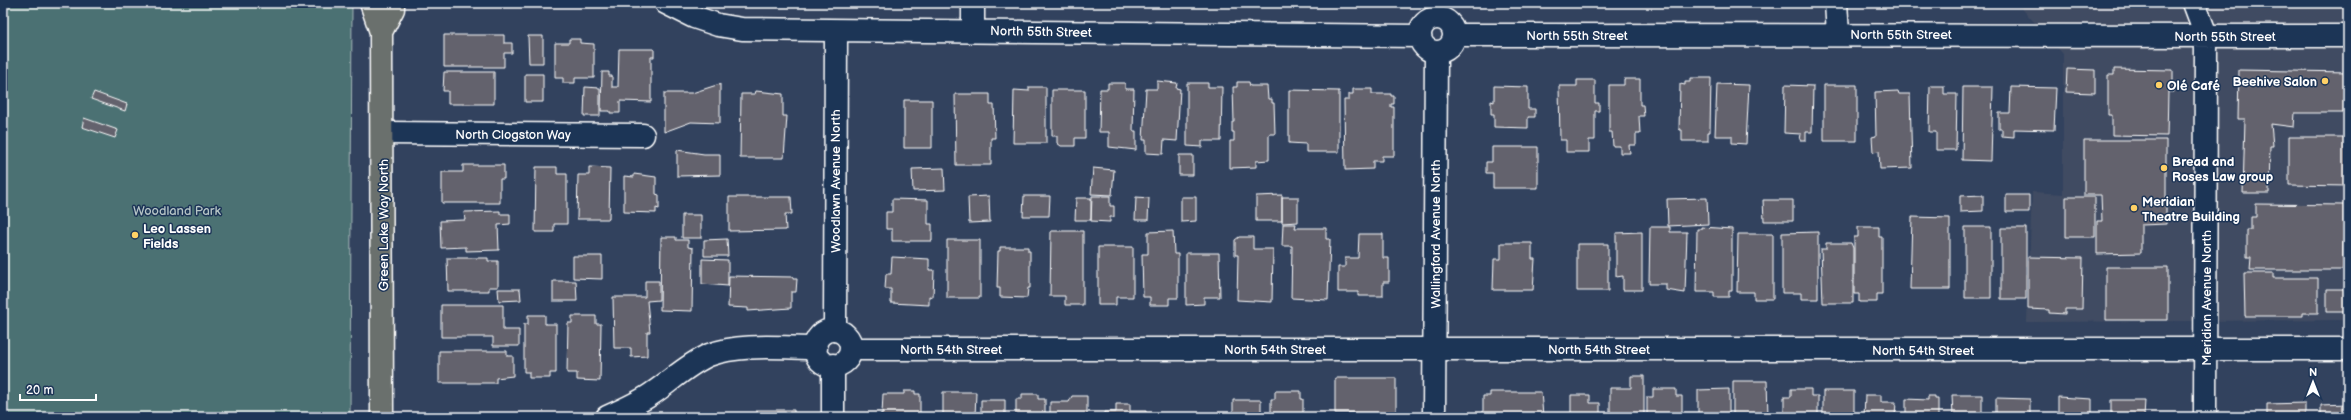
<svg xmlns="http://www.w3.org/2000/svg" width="2351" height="420" font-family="'Balsamiq Sans',sans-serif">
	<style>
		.built { fill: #414c62 }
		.green { fill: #4c7173; stroke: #a6b8b9 }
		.building { fill: #63626d; stroke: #fff }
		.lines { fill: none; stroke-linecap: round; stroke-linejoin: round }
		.minor-casing { stroke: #fff; stroke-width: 25 }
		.major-casing { stroke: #fff; stroke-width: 25 }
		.minor { stroke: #1d3557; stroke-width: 22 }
		.major { stroke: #6b706d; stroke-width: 22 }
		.poi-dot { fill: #ffd166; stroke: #1d3557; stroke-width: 1.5 }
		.labels { text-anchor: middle; stroke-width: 3; stroke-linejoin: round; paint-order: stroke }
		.street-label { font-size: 13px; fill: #fff; stroke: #1d3557 }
		.poi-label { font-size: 13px; font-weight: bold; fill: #fff; stroke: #1d3557; text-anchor: start }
		.park-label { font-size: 13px; fill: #b7c6c7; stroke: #1d3557 }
	</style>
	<rect width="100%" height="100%" fill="#32425e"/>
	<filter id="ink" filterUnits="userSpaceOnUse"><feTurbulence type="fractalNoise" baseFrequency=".025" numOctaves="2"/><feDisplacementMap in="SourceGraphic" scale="8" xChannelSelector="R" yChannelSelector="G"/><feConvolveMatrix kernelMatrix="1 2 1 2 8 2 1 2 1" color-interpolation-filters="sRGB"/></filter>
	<g filter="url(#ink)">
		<path class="built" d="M2017,3H2348V320L2027,322L2032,192L2063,194V54Z"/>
		<path class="green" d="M3,3H352L350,417H3Z"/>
		<path class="building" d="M444,35H504V43H512V53H504V67H444Z
			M528,36H543V63H529Z
			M569,39H580V43L594,44V78H575V83H563V78H555V43H569Z
			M619,49H654V57H651V102L620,101V113H610V111H601L602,72H609V76H612V87H618Z
			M2067,69L2095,70V93L2066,92Z
			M2114,69L2173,70V92H2168L2167,136L2112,135V115H2108V75H2114Z
			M2239,70L2348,72V113H2295L2294,127L2271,124L2273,146H2270L2269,193H2243L2245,119H2238Z
			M444,72H494V104H448V91H443Z
			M525,74H543V102H525Z
			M1690,78H1711L1710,132H1708V141H1682V130H1679L1680,84L1685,85V82H1690Z
			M1624,79H1640V105H1643L1644,116H1639L1640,134H1636V145H1629L1630,153H1620V146H1613L1612,132H1609V85H1624Z
			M1577,80H1595V103H1599V111H1595V140H1589V152H1566V140H1560L1559,86H1577Z
			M1157,81L1177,83L1176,88L1180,89L1177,141L1164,140L1163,154L1146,153V140H1143L1146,89H1157Z
			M1237,82H1249L1250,86H1267L1268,99H1272V103H1274L1275,134H1269V160L1256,161V167L1230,168V141H1234V132H1232V122H1234L1233,87H1237Z
			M1108,83H1125V89H1134L1133,131H1136V150L1109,147V132H1099L1100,89H1108Z
			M1187,83H1208V87H1222L1221,141H1202V147L1187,146Z
			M720,84V123L691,122L664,132V93H692Z
			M1717,84L1749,85L1746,144L1732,143V136H1715Z
			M1785,85L1813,86L1812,132H1806V140H1800L1801,134L1784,133Z
			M1824,85H1857V141H1824Z
			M1494,86L1528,87V109H1535V117H1528V128L1494,127V114H1491V101L1494,102Z
			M1930,86H1944V94H1957L1956,150H1936V132H1929Z
			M585,87L600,88V116H584Z
			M1029,87H1046V143H1013L1014,90L1029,91Z
			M1963,87H1993L1991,161L1962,160Z
			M2011,87L2056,88L2054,130L2014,129V137L2002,136V129H1999V113H2010Z
			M1353,89H1372V94H1391V96H1394V104H1391V107H1394V156H1382V161H1373V169L1345,170L1344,100H1349V94H1353Z
			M1052,90H1085V138H1075V146H1061L1057,143V136H1052Z
			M1289,90L1339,91V152H1306V144L1289,143Z
			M756,91L783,94V116H787L784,158H740L741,94H755Z
			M1898,91L1899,94H1910L1912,168L1880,169L1879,151L1873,152L1872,137L1876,136L1875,92Z
			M94,92L127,104L125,111L91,99Z
			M955,94H990V105H994L995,138H991V165H956Z
			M904,100H932V148H904Z
			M84,118L118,130L115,138L82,127Z
			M2289,137H2348V186L2289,185Z
			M2084,140H2166V224L2141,225V253L2097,254V221H2102L2101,195H2084Z
			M1492,147H1538V188H1493V173H1486V162H1492Z
			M677,150L704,154H720V175L677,176Z
			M1179,155H1193V175H1179Z
			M463,165H504V179H500V203H442V172H463Z
			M536,167H557V174H567V224H554V232H535Z
			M589,167L610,168L609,219H577L578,175H589Z
			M944,168L945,190L913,191L912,169Z
			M1093,168L1114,170L1112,195L1091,194Z
			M634,174L656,177V194L659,195V209L656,208V213L624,212V176L634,177Z
			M1282,195V221H1256V196Z
			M1983,195V211L1960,212V196Z
			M2006,195H2029V212H2006Z
			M989,196L990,222L969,223L968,197Z
			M1024,196H1050L1049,216H1023Z
			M1092,196H1110V206H1114V217H1110V222L1091,221Z
			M729,197H791L792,214H785L786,230L729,231Z
			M1136,197L1149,198L1148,220H1135Z
			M1181,197H1196V221L1181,222Z
			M1282,197H1298V222L1282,223Z
			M2066,197H2095V237H2066Z
			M1076,198H1091V220H1075Z
			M1707,198L1708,224L1668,226L1667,199Z
			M892,199L928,200V224H932V241H892V229H886V212H892Z
			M1763,200H1793V221H1764Z
			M2256,204L2344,205L2343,270H2250L2251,257H2247V230H2251V217H2256Z
			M500,211V214H510V224L498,225L499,250L466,251V247L441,248L440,221L465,220L464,212Z
			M682,215H701V238H682Z
			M1912,217L1950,218V289H1910Z
			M1283,224H1296L1295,228H1326V239H1330L1328,300L1291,298L1292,246H1282Z
			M1650,227H1670V232H1687L1685,293L1666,290V284H1649Z
			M1701,227L1732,229V291H1729V297H1714V292H1696L1697,229H1701Z
			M1858,227H1879V237H1882V294H1877V302H1859V294H1854V237H1858Z
			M1965,227H1991V298H1965Z
			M2001,228H2026V299H2001Z
			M1051,231H1083V305H1065V296H1050Z
			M1173,231L1174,254H1178V298H1169V305H1150V297H1143L1142,254H1148V232Z
			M1642,232V290H1623V276L1616,277V233Z
			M1818,232V299H1801V293H1782V233Z
			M1359,234H1383V258H1389V282H1383V296H1358V292H1338V267H1345V258H1358Z
			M1738,234H1773V299H1754V292H1737Z
			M661,237H676V240H688V247L693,248L692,311L660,310Z
			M1239,237H1253V249H1273L1272,302L1237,300L1238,255H1235V240Z
			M727,239L728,256H704V240Z
			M947,240H980V298H947Z
			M1501,243H1532V259H1535L1533,290H1493L1494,259H1501Z
			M1826,243H1851L1853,248V303H1823L1821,249H1826Z
			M1577,244H1608V291H1577Z
			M1000,247H1028V251H1030V288H1028L1027,298L1000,297V288H997L998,251H1000Z
			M1098,247H1133V297H1116V305H1098Z
			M1186,253H1219L1220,297H1204V304L1186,305Z
			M573,256H602V279L573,278Z
			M892,257L929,259V270H934L933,297L929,296V305L891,303V289H885L886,274H891Z
			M2028,257L2083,258L2082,309H2065V314L2049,313V310L2028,309Z
			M447,258H488V261H498V287H489V291H448Z
			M702,259L728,260V286L702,284Z
			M2106,267H2168V320H2106Z
			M2244,273H2273V278H2318V313H2302V316H2245Z
			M729,276L793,277V279H797L796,292H791V308L748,311V308L728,307Z
			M553,281H576L577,301H553Z
			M645,281H659V300L647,301L650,332H647V356L631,357V348H614L613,297H645Z
			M498,289H520L521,300L499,301Z
			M2327,289H2348V312H2327Z
			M441,305H503V330H519V346H493V337H441Z
			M528,315H545V324H556V373H550V378H529V372H524V324H528Z
			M572,316H596V324H601L600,381L577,380V373H567L568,323H572Z
			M439,351H507V356H513V376L496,378V383H439Z
			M1631,376H1644V417H1610V388H1631Z
			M1335,378H1396V413H1335Z
			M1733,381H1767L1768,417H1733Z
			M1653,389H1676V396H1682V417H1647V397H1653Z
			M1729,389V417H1698V390Z
			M1791,389H1811V396H1818V417H1784V397H1791Z
			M904,391H915V394H920V416L880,417V414H882L883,394H904Z
			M1275,391H1301V399H1303V415L1306,417H1271V399H1275Z
			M1823,391H1854V417H1823Z
			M943,392H976L975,417H943Z
			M1490,392H1541L1543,416L1483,417V396H1490Z
			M1022,394H1038V399H1045V417H1016V399H1022Z
			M1571,395H1590V403H1600V417H1571Z
			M1865,395H1881V402H1896L1895,417H1864Z
			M1952,395H1982V416L1988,417H1953Z
			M1072,396H1087V417H1050V402H1069Z
			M1928,396H1935V399H1938V417H1906V399L1928,400Z
			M2058,397L2092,399V417H2058Z
			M1996,398L2030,399V417H1996Z
			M981,400H1005V417H981Z
			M1233,400H1261V415L1263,417H1233Z
			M2111,400H2145L2144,417H2111Z
			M2305,403V417H2267V404Z
			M1116,404H1130V411H1146V417H1104V412H1116Z
			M2348,404V417H2321V405Z
			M757,410H794V417H757Z
			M736,414V417H707V415Z"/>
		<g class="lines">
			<g class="minor-casing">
				<path id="minor" d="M666,3L694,17L718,25L742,29L1420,36
					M973,3V30
					M1836,3L1838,34
					M2194,3L2206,35L2205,417
					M1420 35a17 17 0 1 1 34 0a17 17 0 1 1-34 0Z
					M1454,35L2348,36
					M383,133L643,135
					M835,330L836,31
					M815 348a18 18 0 1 1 36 0a18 18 0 1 1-36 0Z
					M851,349H2348
					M833,365V417
					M607,417C623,410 639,403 653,393C671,381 688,364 709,355C741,343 782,348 816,348
					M1434,417L1436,52"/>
			</g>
			<g class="major-casing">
				<path id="major" d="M371,3L381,32L382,417
					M381,32L393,9V3"/>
			</g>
			<use href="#minor" class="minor"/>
			<use href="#major" class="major"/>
		</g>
	</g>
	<g class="poi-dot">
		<circle cx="2325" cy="81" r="4"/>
		<circle cx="2159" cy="85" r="4"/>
		<circle cx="2164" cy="168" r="4"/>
		<circle cx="2134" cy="208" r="4"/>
		<circle cx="135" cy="235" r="4"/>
	</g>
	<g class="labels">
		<g class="street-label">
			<text transform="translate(1041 31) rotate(1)" y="5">North 55th Street</text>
			<text x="1901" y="39">North 55th Street</text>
			<text x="1577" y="40">North 55th Street</text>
			<text x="2225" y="41">North 55th Street</text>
			<text x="513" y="139">North Clogston Way</text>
			<text transform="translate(835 181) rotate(-90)" y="5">Woodlawn Avenue North</text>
			<text transform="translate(383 225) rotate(-90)" y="5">Green Lake Way North</text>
			<text transform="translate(1435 234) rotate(-90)" y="5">Wallingford Avenue North</text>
			<text transform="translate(2206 298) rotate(-90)" y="5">Meridian Avenue North</text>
			<text x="951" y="354">North 54th Street</text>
			<text x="1275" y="354">North 54th Street</text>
			<text x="1599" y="354">North 54th Street</text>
			<text x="1923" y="355">North 54th Street</text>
		</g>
		<g class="poi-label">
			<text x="2317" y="86" text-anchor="end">Beehive Salon</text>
			<text x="2167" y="90">Olé Café</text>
			<text x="2172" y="166">Bread and<tspan x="2172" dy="15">Roses Law group</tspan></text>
			<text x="2142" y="206">Meridian<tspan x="2142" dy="15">Theatre Building</tspan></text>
			<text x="143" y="233">Leo Lassen<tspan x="143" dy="15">Fields</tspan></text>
		</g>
		<g class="park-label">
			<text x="177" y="215">Woodland Park</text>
		</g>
	</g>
	<rect width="2351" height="420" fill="none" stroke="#1d3557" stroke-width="16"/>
	<rect x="8" y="8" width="2335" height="404" fill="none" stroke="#fff" stroke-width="1.5" filter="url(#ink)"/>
	<g transform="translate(2313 382)" stroke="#1d3557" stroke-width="3" paint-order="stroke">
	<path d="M0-3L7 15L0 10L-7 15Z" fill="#ffffff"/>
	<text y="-6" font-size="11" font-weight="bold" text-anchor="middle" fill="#ffffff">N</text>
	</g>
	<path d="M20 394v6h76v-6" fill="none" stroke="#ffffff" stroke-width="2"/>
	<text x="26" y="394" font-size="12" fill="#ffffff" stroke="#1d3557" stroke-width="3" paint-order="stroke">20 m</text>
</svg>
